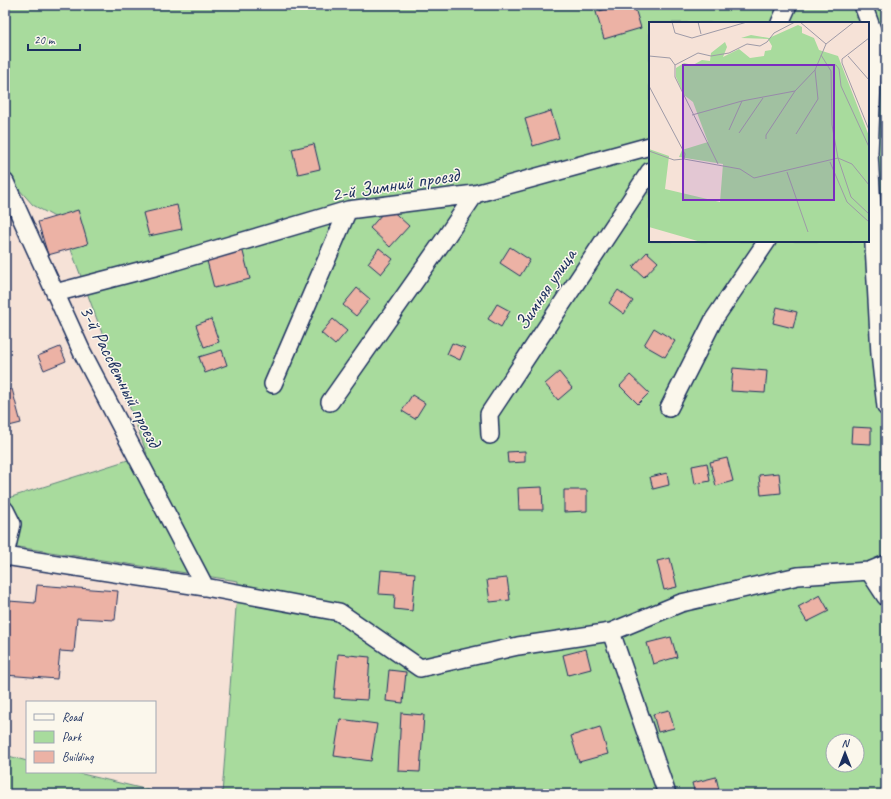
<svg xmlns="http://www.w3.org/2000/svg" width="891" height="799" font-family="Caveat,sans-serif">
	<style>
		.green { fill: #a8db9d; stroke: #62857e; fill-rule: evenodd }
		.building { fill: #ecb2a5; stroke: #1b2f5e }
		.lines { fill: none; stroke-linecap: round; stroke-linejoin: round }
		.minor-casing { stroke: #1b2f5e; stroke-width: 20 }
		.minor { stroke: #fbf7ec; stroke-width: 17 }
		.labels { text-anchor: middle; stroke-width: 3; stroke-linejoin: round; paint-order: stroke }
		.street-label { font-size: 20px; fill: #1b2f5e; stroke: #fbf7ec }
		.inset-road { fill: none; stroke: #9e9aa7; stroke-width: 1 }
		.view { fill: #7b2cbf; fill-opacity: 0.15; stroke: #7b2cbf; stroke-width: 2 }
		.inset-edge { fill: none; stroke: #1b2f5e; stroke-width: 2 }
	</style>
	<rect width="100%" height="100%" fill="#f6e2d7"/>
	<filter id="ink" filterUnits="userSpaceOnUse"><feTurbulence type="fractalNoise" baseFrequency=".025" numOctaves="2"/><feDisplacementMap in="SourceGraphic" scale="8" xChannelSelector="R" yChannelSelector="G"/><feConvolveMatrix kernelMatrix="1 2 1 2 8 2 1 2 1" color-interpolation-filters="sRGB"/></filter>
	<g filter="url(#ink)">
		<path class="green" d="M5,5H886V794H222L238,581L5,545V499L147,454L60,220L33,205L9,178L5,172ZM650,23H868V241H650ZM833,741H857V765H833Z
			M5,755L27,761V772H74L165,794H5Z"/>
		<path class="building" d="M620,5H634L641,28L604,39L596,12Z
			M886,48V79L881,49Z
			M551,111L559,138L533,146L525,119Z
			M314,144L320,169L298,174L292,149Z
			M177,205L182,229L149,236L143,213Z
			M388,207L409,226L390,247L370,228Z
			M78,210L88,244L48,255L38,222Z
			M510,247L530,260L520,276L500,263Z
			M242,248L250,279L214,288L206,257Z
			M379,248L393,259L381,274L368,263Z
			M647,252L658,262L644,277L633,267Z
			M357,288L370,299L356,316L343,305Z
			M618,290L633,301L624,314L609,303Z
			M497,304L510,311L501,327L488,319Z
			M777,307L797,312L793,328L773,323Z
			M211,319L219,342L204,347L196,325Z
			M333,319L347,331L335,345L321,333Z
			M654,328L675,341L665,357L644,345Z
			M452,343L465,348L460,360L447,354Z
			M60,347L66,361L44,370L38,356Z
			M222,350L227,365L205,373L199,357Z
			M733,368L767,371L765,393L731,391Z
			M559,372L572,388L558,400L545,384Z
			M630,375L649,393L638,404L620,386Z
			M12,389L21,423L5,427V391Z
			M412,395L425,403L415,419L402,411Z
			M852,427L871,428V444L851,443Z
			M525,451V462L508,463L507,452Z
			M727,458L733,481L716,486L710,462Z
			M707,463L710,481L695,484L692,466Z
			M667,473L669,485L653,489L650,477Z
			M779,473L781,493L761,495L759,475Z
			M542,487L543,510H519L518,488Z
			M564,490H587V511L564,512Z
			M670,558L677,587L664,590L657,561Z
			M381,570L415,573L412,611L394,609L395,595L379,594Z
			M507,578L510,600L490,602L487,580Z
			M37,585L118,591L115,620L77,618L74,652L60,651L57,679L5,675V650L9,601L35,603Z
			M820,595L829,611L807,622L798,607Z
			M671,637L677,657L653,664L647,643Z
			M586,649L591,669L568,675L563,655Z
			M338,654L370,657L367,700L334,698Z
			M389,670L406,672L403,703L386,701Z
			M669,710L674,728L658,732L653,714Z
			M401,713L424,715L420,772L398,771Z
			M340,719L377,724L371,761L334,756Z
			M600,727L608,754L579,762L571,736Z
			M716,777L720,794H695L692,783Z"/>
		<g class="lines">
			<g class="minor-casing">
				<path id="minor" d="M863,5L874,35L869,153L880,354L886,407
					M780,23L788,5
					M5,182L82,352L205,587
					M55,293L166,264L348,210L475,194L650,146
					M273,384L348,210
					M330,402L446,237L475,194
					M669,408L714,319L767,241
					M490,435L489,414L650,171
					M5,510L12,524L5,555
					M5,556L205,587L339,612L420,668L518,646L611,632L681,603L798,576L869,571L886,564
					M869,571L886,597
					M611,632L667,794"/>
			</g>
			<use href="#minor" class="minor"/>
		</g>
	</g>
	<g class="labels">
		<g class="street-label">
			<text transform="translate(395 184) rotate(-9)" y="7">2-й Зимний проезд</text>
			<text transform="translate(545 289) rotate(-56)" y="7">Зимняя улица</text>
			<text transform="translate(121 376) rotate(63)" y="7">3-й Рассветный проезд</text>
		</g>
	</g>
	<g transform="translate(649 22)">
		<rect width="220" height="220" fill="#f6e2d7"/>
		<path d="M149,3L153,5V11L165,16L170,28L189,34L220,114V220H52L0,205V127L20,134L16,167L71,180L74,142L30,135L33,128L59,120L44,80L35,73L27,55V46L35,41L44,43L53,38L61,39L62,31L76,20L78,25L74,35L90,27L101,36L115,34L116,29L122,28L123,24L119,17L92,16L102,13L120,16Z" fill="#a8db9d"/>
		<path class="inset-road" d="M23,0L26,11L43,16L98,0M49,0L52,12M151,0L177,22M220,16L193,37V41L220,108M172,33L182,49L183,103L189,136L202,175L220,192M0,34L21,36L26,43L49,31L62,34L80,31L98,22L111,24L118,20L125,11L146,0M199,34L220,58M26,43V55L69,142M180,43H187L190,47L192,64L220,125M0,64L36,132L35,137L25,138L0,129M43,93L93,79L146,69M80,108L93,79M90,111L114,76M147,112L169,77L166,48M117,117V113L146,69L166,48L177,22L205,0M189,136L203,142L220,163M35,137L91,147L105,156L189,136M181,140L198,180L220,200M138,150L159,210"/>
		<path class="view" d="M34,43H185V178H34Z"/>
		<rect width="220" height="220" class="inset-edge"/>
	</g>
	<rect width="891" height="799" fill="none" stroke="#fbf7ec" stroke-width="20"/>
	<rect x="10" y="10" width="871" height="779" fill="none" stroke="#1b2f5e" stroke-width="1.5" filter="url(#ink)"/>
	<rect x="26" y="701" width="130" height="72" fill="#fbf7ec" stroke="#a1a7b3"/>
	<rect x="34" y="714" width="20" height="6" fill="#fbf7ec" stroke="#a1a7b3"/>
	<text x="62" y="721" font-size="12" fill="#1b2f5e">Road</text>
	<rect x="34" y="731" width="20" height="12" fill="#a8db9d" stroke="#a1a7b3"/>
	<text x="62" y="741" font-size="12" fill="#1b2f5e">Park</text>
	<rect x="34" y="751" width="20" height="12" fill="#ecb2a5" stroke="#a1a7b3"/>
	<text x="62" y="761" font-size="12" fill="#1b2f5e">Building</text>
	<g transform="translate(845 753)"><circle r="19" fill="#fbf7ec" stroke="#a1a7b3"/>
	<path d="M0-3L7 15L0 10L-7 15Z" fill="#1b2f5e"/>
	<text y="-6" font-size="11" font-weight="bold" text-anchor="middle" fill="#1b2f5e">N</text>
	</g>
	<path d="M28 44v6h52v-6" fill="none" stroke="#1b2f5e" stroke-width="2"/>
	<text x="34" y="44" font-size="12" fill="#1b2f5e" stroke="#fbf7ec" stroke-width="3" paint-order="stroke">20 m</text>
</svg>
